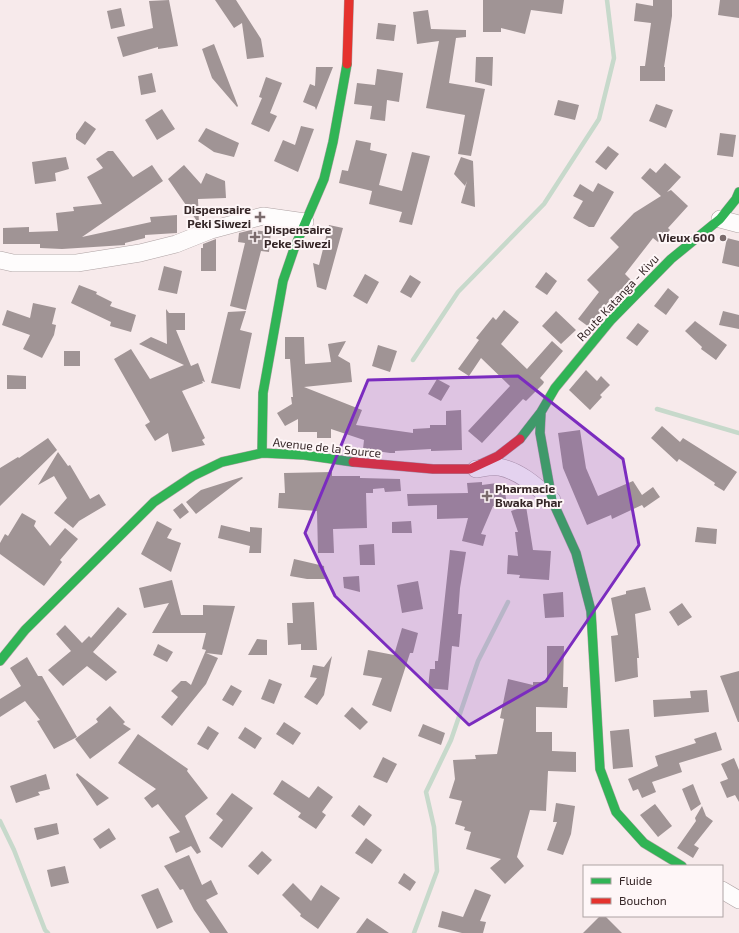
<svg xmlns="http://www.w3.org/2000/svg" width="739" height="933" font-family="'Exo 2',sans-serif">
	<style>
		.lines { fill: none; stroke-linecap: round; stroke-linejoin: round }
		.stream { stroke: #c7d9cb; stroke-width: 4.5 }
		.building { fill: #a09495 }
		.street-casing { stroke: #aea2a3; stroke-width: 18 }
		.fast-casing { stroke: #aea2a3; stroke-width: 10 }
		.jam-casing { stroke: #aea2a3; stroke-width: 10 }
		.street { stroke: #fefcfc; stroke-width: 17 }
		.fast { stroke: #30b455; stroke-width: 9 }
		.jam { stroke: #e5322d; stroke-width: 9 }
		.marked { fill: #7b2cbf; fill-opacity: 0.2; stroke: #7b2cbf; stroke-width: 3; stroke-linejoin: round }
		.poi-dot { fill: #7a6b6c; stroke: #fef6f7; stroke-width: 1.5 }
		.labels { text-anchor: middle; stroke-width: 4; stroke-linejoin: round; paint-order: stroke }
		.poi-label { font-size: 12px; font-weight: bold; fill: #362728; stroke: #fef6f7; text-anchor: end }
		.street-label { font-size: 12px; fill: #362728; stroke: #fef6f7 }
	</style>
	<rect width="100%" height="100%" fill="#f7eaeb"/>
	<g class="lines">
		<path class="stream" d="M413,360L458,292L544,204L599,119L614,58L607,0
			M657,409L739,433
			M0,821L14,850L45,930L48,933
			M414,933L437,871L434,827L426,792L451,740L478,661L508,602"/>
	</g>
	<path class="building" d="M169,0L178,46L158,49V47L123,57L117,37L153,28L149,1Z
		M215,0H236L261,39L264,57L247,59L242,23L234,28Z
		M483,0H564L562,14L531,10L525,34L501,28V32H483Z
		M653,0H672V16L664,67H665V81H640V66H645L651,23L634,21L636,3L653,6Z
		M720,0H739V18L718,15Z
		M121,8L125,26L111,29L107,11Z
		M428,10L431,29L466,30V37L456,38L449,83L485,89L471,156L458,154L465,115L426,108L439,41L417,44L413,12Z
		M378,23L396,25L394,41L376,39Z
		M214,44L238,106L237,107L212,78L202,49Z
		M476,57H493L492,86L475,82Z
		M316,67H333L316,110L315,107L303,102L310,84L315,86Z
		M377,69L403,73L399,102L387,100L385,121L370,119L372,106L354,104L357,83L375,85Z
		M152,73L156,92L141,95L138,76Z
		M266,77L282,83L270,113L277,116L269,132L251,124L262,98L259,97Z
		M558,100L579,105L575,120L554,115Z
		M656,104L673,110L666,128L649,121Z
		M162,109L175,129L157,140L145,120Z
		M85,121L96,129L85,145L76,139V134Z
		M301,126L314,129L298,172L274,161L283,140L295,145Z
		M206,128L239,143L234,157L214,152L198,141Z
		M720,133L736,135L733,157L717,155Z
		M356,140L371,143L370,150L387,154L379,185L402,191L412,152L430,156L412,225L399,222L402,212L369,204L372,191L339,183L342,170L348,171Z
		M608,146L619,154L606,170L595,162Z
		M108,151H113L133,177L152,165L163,181L82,237L151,222L150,217L177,215V233L145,235V238L125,243V245L62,249L40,248V244H3V228L29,227V232L58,231L56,213L74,211L73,207L102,204L87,177L103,168L96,159Z
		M66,157L69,169L55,173L56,181L35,184L32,162Z
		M461,157L473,161L475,207L461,203L467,181L465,186L454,174Z
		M665,163L681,177L667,192L671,190L688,206L668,228L670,230L658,242L653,238L625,274L631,280L618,293L617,291L589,327L578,319L599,292L587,280L619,247L610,238L634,213L661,196L641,178L650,168L656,173Z
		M184,165L201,184L206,173L225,181L226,198L198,199L199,224L168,179Z
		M598,183L614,192L594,227H589L573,218L583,201L573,196L580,184L593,192Z
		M329,225L343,228L326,290L317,287L313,263L319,265Z
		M251,230L271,232L269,252L261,251L246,310L230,306L245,243L238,242L239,233Z
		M727,238L739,241V267L722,263Z
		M216,239V271H201V248H203V244Z
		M164,266L182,271L177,294L158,290Z
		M546,272L557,281L547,295L535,287Z
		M365,274L379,282L367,304L353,296Z
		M410,275L421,282L411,298L400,292Z
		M79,285L97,292L96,294L112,302L110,306L136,315L131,332L110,326L111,322L71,303Z
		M668,288L679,297L666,315L654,306Z
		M33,303L56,308L52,324L56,325L54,335L42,358L23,349L30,335L2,325L7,310L30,318Z
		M166,309L169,313H185V330H176L191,366L198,363L205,382L202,381L203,383L182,391L205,438L202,440L205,445L172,452L168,433L155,441L145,425L150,422L114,359L131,349L150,379L184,365L139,344L151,337L167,344Z
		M504,310L519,322L501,344L527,369L552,341L563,351L540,378L544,382L543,384L526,401L523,399L482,443L468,431L510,386L481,358L469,376L458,369L479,340L476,338L493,317L496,320Z
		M246,311L240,330L252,333L240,389L211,383L228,312Z
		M556,311L576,330L561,344L542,326Z
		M723,311L739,315V329L719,325Z
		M695,321L727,345L716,360L701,349L702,347L685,331Z
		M638,323L649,331L637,346L626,338Z
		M285,337H304L305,364L331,362L328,344L346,341L338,356L350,363L352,382L304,387L362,410L356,425L413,433V429L430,428V425H446V411L461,410L462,450L431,451V449L395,451V453H390L363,449L364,440L331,429V438H317V432H298V419L285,426L277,413L292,404L291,397H293L290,359H285Z
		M378,345L397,351L390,372L372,366Z
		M64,351H80V366H64Z
		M586,370L597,381L601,376L610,385L600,395L602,397L590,410L569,390Z
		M7,375L26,376V389H7Z
		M437,379L450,386L441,401L428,394Z
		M662,426L680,442L683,438L737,472L724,491L714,485L715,483L679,459L677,462L651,438Z
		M580,430L586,468L598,496L633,481L642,495L653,487L660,497L644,508L642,505L612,519L611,515L587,525L563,468L558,433Z
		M48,438L57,450L0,506V468L18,457L19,458Z
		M58,452L68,466L70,465L90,499L99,494L106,505L79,521L73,528L54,513L67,498L54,476L38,485Z
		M332,472V476H360V478L400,479L401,491L385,492L384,488L373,489V493H366L367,528L333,529L334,553H318L317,511L278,508L279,493H285L284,473Z
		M242,477L243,478L196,514L186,502L201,490Z
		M482,482V485L497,483L498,493L505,492L507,505L493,506L481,534L486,535L483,546L462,541L468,518L437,519V505L408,506L407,494L468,493L467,483Z
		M182,503L189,512L180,519L173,510Z
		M526,506L533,550L551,551L549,580L519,578L520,575L507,574L508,555L518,556L515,532H518L511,511Z
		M22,513L36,521L34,526L50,546L65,528L78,539L60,560L62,562L44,586L0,554V543L5,534L8,536Z
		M157,521L172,529L167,538L181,543L171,572L141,554Z
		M411,521L412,533H392V522Z
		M221,525L250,532V527L262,528L261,553H249L250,546L218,538Z
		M697,527L717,529L716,544L695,542Z
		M374,544L375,565H360L359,545Z
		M450,550L466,552L460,588L458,614H462L459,647L452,646L448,690L428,688L430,669H435V661H438Z
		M294,559L324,566L325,579H307L290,576Z
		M359,576L360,592L344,588L343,577Z
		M172,580L181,615H203V605L235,606L222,655L206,653L218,658L206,684L172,726L161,717L178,697L171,691L181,681H186L191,685L206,650L202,649L206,633H152L169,603L144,608L139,588Z
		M418,581L423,609L402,613L397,585Z
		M645,587L651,610L635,614L639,658H637L638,677L615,682L611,636L618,635L611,598L626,594V591Z
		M563,592L564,617L545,618L543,594Z
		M314,602L317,650H301V644L288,645L287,623H293L292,603Z
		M682,603L692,617L678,626L669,612Z
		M118,607L127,614L93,652L117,672L106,681L87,666L63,686L48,670L71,651L56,634L65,625L82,643L89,636L91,638Z
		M402,628L418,633L413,653H410L391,712L372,705L382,678L363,675L368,650L394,655Z
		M257,639L267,640V655H248Z
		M158,644L173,652L167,662L153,655Z
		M547,646H564L563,687H568L567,708L536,707V732H552V751L576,752V772L548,771L546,811L530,810L517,857L524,866L505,884L490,868L501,859L466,849L471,832L464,830L465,827L455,824L462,801L449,798L455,779L453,760L476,759L475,755L497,754L504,719L500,718L508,679L533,685V682H547Z
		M332,656L324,695L317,705L304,697L317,678L310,677L313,665L324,667Z
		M27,657L38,676H42L77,737L54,749L37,721L40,720L25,701L0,717V699L21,686L10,668Z
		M739,671V722H738L720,676Z
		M269,679L282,684L274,704L261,699Z
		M231,685L242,691L233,706L222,700Z
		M707,690L709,712L654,717L653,700L691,698L690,691Z
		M110,706L125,722L123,724L131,729L90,759L75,739L98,722L96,719Z
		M352,707L368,722L360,730L344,716Z
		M284,722L301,733L293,745L276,734Z
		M423,724L445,733L441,745L418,736Z
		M208,726L219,733L208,750L197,744Z
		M245,727L262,738L255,749L238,738Z
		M629,729L633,767L613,769L610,731Z
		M716,732L722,750L679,763L682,772L652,782L656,792L642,798L638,789L633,791L628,779L658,766L655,756L696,743L694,739Z
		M138,734L188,769L187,771L208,798L185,816L201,852L197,854L191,846L176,853L169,837L180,832L158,804L152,808L144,798L156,789L118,763Z
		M383,757L397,764L387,783L373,777Z
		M734,758L739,770V802L735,795L727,798L720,782L728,779L721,764Z
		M77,773L109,798L97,806L76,775Z
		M46,774L50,789L38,792L40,795L16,803L10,786Z
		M282,780L309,798L318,786L333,797L322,812L326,815L316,829L298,817L301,813L273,794Z
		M693,784L701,804L691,811L682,789Z
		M232,793L253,808L222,848L209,838L223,820L216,814Z
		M556,803L575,806L571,834L563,855L547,850L557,822H553Z
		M655,804L672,826L658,837L640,815Z
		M359,805L372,815L364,826L351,816Z
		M702,806L706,816L713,821L694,845L699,848L693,858L677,848L696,821L695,818Z
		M57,823L59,834L37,840L34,828Z
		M109,828L116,839L100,849L93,839Z
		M366,838L382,850L372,864L355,853Z
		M262,851L272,860L258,875L248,866Z
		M189,855L202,885L211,880L218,894L206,900L228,933H210L194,910L183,889L180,890L164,866Z
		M65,866L69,883L51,887L47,870Z
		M404,873L416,882L410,891L398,883Z
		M293,883L311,901L321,885L340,898L318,929L300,916L301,914L282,895Z
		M158,888L173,922L157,929L141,895Z
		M475,889L491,895L480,921L486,922L483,933H462L438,927L442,911L463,917Z
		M600,916H605L622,933H583Z
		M367,918L389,933H356Z"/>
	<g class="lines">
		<g class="street-casing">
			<path id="street" d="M720,219L739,224
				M0,260L13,263H77L140,253L176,244L211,230L263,216L305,222
				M476,469C483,468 492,466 499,467C520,471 536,486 552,500
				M722,890L739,900"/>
		</g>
		<g class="fast-casing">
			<path id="fast" d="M541,412L540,433L552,500L576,553L591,611L600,769L616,812L644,843L682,866
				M520,439L541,412L555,388L611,320L671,259L720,219L736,199L739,192
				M262,453L263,393L283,281L294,249L324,179L333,142L347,64
				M0,661L25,630L154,502L193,476L222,462L262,453L304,455L353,462"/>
		</g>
		<g class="jam-casing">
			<path id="jam" d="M347,64L349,0
				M353,462L433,469H470L498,456L520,439"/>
		</g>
		<use href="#street" class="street"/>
		<use href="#fast" class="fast"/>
		<use href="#jam" class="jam"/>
	</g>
	<path class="marked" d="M518,376L623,459L639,545L546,681L469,725L335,596L305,533L368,380Z"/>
	<g class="poi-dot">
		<path d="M258 211h4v4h4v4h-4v4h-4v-4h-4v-4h4z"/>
		<path d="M253 231h4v4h4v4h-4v4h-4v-4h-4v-4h4z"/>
		<circle cx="723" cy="238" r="4"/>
		<path d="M485 490h4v4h4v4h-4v4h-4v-4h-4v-4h4z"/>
	</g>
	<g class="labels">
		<g class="poi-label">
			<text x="251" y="214">Dispensaire<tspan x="251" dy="14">Peki Siwezi</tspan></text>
			<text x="264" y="234" text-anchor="start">Dispensaire<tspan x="264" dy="14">Peke Siwezi</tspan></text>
			<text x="715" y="242">Vieux 600</text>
			<text x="495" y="493" text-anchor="start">Pharmacie<tspan x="495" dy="14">Bwaka Phar</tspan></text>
		</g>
		<g class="street-label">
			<text transform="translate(618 298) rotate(-47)" y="4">Route Katanga - Kivu</text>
			<text transform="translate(327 448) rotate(6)" y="4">Avenue de la Source</text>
		</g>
	</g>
	<rect x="583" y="865" width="140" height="52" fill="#fef6f7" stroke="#aea3a4"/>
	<rect x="591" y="878" width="20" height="6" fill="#30b455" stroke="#aea3a4"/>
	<text x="619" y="885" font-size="12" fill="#362728">Fluide</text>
	<rect x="591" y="898" width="20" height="6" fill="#e5322d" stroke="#aea3a4"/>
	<text x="619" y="905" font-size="12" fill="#362728">Bouchon</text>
</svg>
